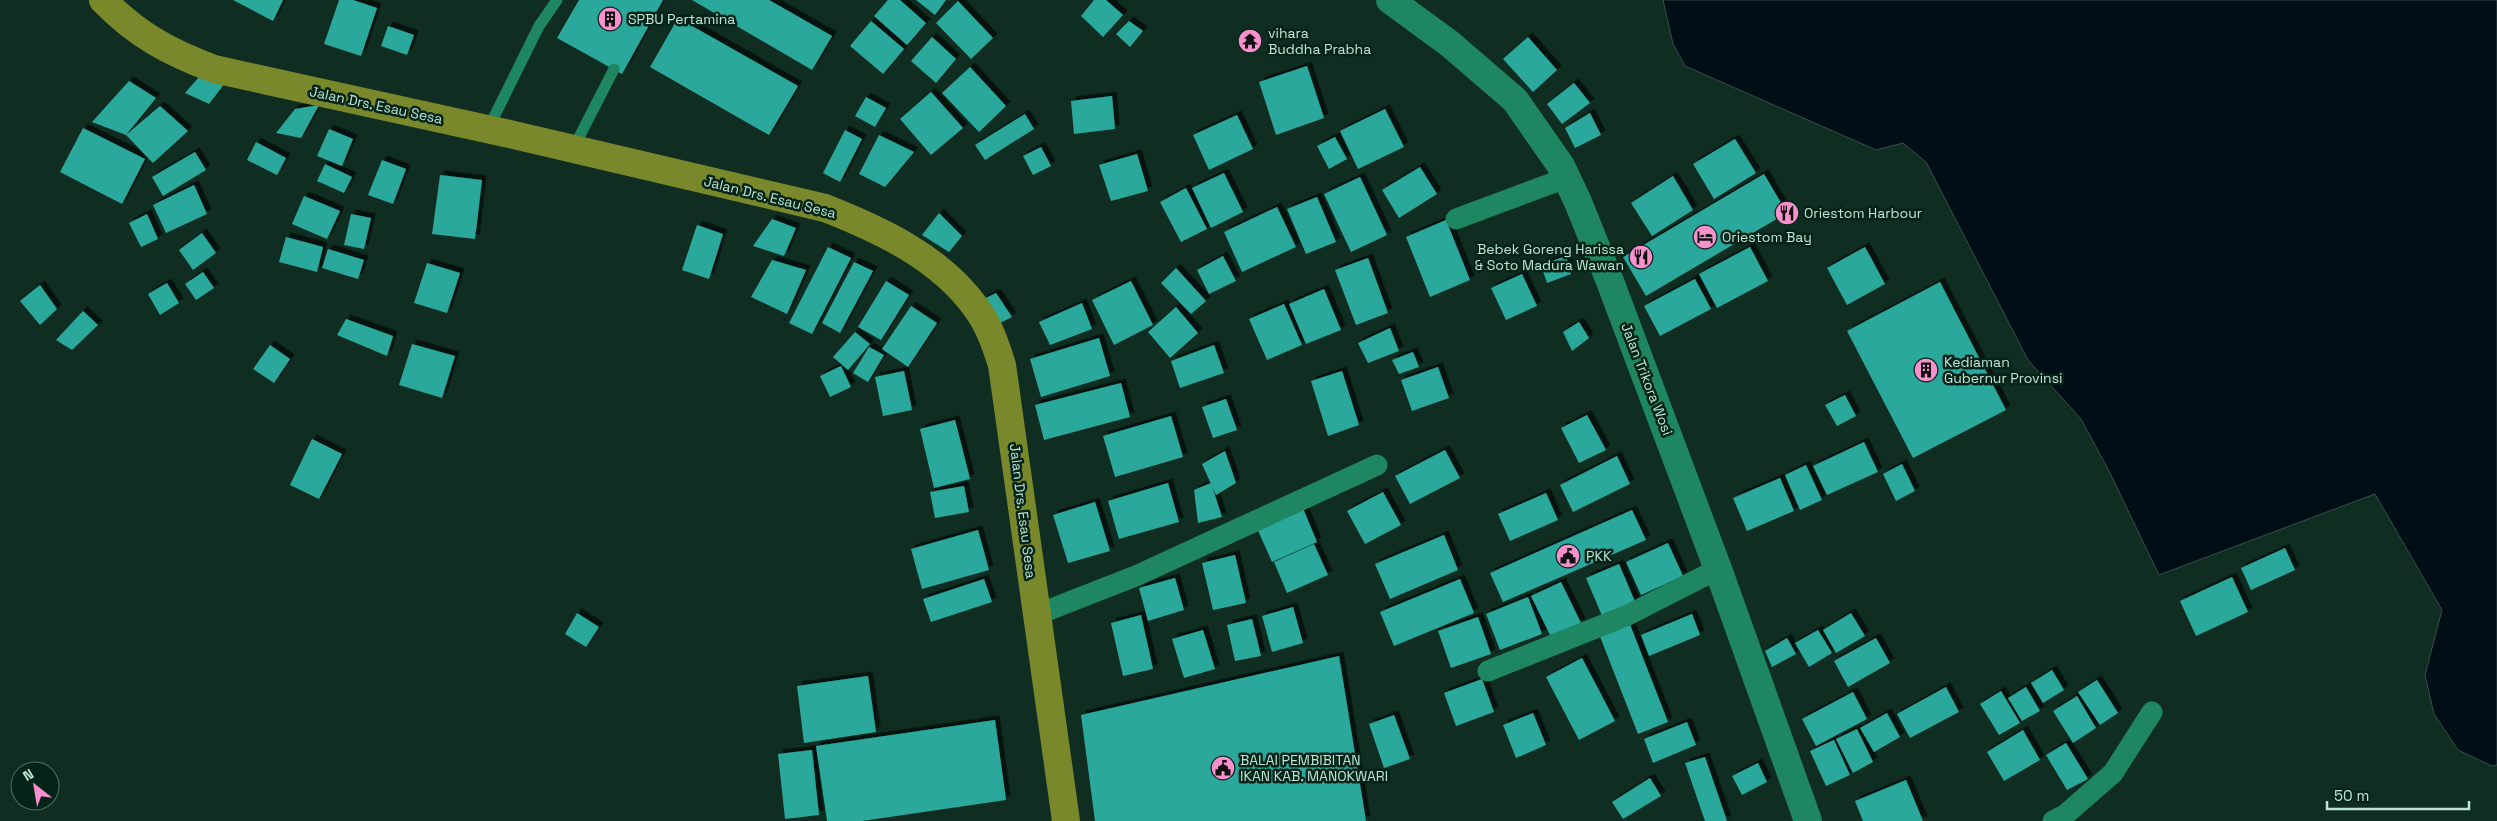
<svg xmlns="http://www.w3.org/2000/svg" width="2497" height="821" font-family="'Space Grotesk',sans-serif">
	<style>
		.water { fill: #000e15; stroke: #384f4e }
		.building { fill: #2ca89c; filter: url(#shadow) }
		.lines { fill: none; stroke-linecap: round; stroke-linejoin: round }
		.service { stroke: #1f8662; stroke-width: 11 }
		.minor { stroke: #1f8662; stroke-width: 21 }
		.tertiary { stroke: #1f8662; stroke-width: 28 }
		.trunk { stroke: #7a882c; stroke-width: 28 }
		.labels { text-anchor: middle; stroke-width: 5; stroke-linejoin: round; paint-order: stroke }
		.poi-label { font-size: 14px; fill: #bce7d3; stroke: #052318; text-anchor: start }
		.street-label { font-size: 14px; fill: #bce7d3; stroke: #052318 }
	</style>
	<defs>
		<filter id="shadow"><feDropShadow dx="4.5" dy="-4.5" stdDeviation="0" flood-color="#0009"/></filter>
	</defs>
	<rect width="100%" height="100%" fill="#0f2d21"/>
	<path class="water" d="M1663,0H2497V765L2492,766L2458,750L2434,714L2425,675L2442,610L2375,494L2159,575L2109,471L2081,419L2028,360L1926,162L1903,143L1876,150L1685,66L1673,44Z"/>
	<path class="building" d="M233,0H283L273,21Z
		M339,0H353L377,8L361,56L324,44Z
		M579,0H663L622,74L557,38Z
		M692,0H769L832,36L812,70Z
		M888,0H900L926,23L907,45L874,16Z
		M916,0H946L935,15Z
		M1094,0H1106L1123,15L1103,37L1081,16Z
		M958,1L993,38L971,59L936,23Z
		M678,18L798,86L769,135L650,67Z
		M871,21L904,49L883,74L850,46Z
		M1129,21L1143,31L1130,47L1116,34Z
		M388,26L414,35L407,55L381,46Z
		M932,37L956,59L936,83L911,61Z
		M1528,37L1557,70L1533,92L1503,59Z
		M1307,66L1324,118L1276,135L1259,82Z
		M970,67L1006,106L979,132L942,93Z
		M199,77L225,83L209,104L185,93Z
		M129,81L156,98L126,135L92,122Z
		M1574,83L1590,103L1562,124L1547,104Z
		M931,92L963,128L931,155L900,119Z
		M1112,96L1115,129L1074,134L1071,101Z
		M866,97L886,108L875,127L855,116Z
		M319,105L301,138L276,133L295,109Z
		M160,106L188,131L153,163L126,135Z
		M1385,109L1404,147L1358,169L1340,131Z
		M1590,113L1601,135L1575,148L1565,128Z
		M1025,114L1034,129L985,160L975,145Z
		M1237,115L1253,149L1209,170L1193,135Z
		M83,128L145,159L122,204L60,172Z
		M329,129L353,139L342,166L317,156Z
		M845,130L862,139L840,182L823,173Z
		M879,135L914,152L885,187L859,174Z
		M1335,137L1347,159L1329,169L1317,146Z
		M1735,139L1756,173L1714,199L1693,164Z
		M256,142L286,158L277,175L247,160Z
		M1041,147L1051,166L1033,175L1023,156Z
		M195,152L206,170L163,196L152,177Z
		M1137,154L1148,191L1111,201L1099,165Z
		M382,160L406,169L393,204L368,195Z
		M325,164L352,177L344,193L317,181Z
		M1420,167L1437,194L1399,218L1382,190Z
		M1224,173L1243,212L1211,228L1192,188Z
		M1764,174L1787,213L1646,296L1623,257Z
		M440,175L482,180L475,239L432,234Z
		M1673,176L1693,210L1652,236L1631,203Z
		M1360,177L1387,235L1351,252L1324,194Z
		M194,185L207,214L166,233L153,205Z
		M1186,188L1207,229L1181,242L1160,202Z
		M304,196L340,211L327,239L292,224Z
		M1317,197L1336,242L1306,254L1287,209Z
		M1277,207L1296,247L1242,272L1224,232Z
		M939,213L962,236L949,252L922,235Z
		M147,214L158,239L141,247L129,223Z
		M351,214L371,218L364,249L344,245Z
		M772,219L796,228L784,256L753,246Z
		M1446,220L1470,280L1430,297L1406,237Z
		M697,225L723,234L709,279L682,270Z
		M202,233L216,253L193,270L179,250Z
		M286,237L323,247L317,272L279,262Z
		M828,247L851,258L812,334L789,323Z
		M1750,247L1768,281L1717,308L1699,274Z
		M1865,247L1885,284L1847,305L1827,268Z
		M328,249L364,260L358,279L322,268Z
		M1223,256L1236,281L1209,294L1197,270Z
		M1566,256L1571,274L1547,283L1541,265Z
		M1368,258L1388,313L1356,325L1335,270Z
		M772,260L806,270L787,314L751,297Z
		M854,262L873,271L840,333L822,323Z
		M427,263L460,273L447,313L414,303Z
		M1176,268L1206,301L1191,314L1161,283Z
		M203,272L214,288L196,300L185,284Z
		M1522,274L1537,306L1506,320L1491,288Z
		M1695,279L1711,309L1660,336L1644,306Z
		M886,281L909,295L881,340L858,327Z
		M1131,281L1153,325L1114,345L1092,300Z
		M1940,282L2006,410L1913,458L1847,331Z
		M167,283L179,303L160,315L148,294Z
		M40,285L57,309L40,325L20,301Z
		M1324,289L1341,330L1306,344L1289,304Z
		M996,293L1012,317L1000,323L982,300Z
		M1082,303L1092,329L1050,345L1039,322Z
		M1284,304L1302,345L1267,360L1249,319Z
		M911,306L937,323L908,367L882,349Z
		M1176,307L1198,333L1170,358L1148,332Z
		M83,311L98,325L72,350L56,340Z
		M346,319L393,336L387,356L337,335Z
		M1579,322L1589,338L1572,351L1563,332Z
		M1390,328L1399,351L1368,363L1358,343Z
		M855,332L870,344L848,370L833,357Z
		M1099,338L1110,376L1041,397L1030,359Z
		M412,344L455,356L442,398L399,385Z
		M270,345L290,359L274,383L253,369Z
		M1214,345L1224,373L1180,388L1171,361Z
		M869,347L884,355L868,382L853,373Z
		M1413,352L1419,367L1399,374L1392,360Z
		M841,366L851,387L830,397L820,376Z
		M1438,367L1449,398L1412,411L1401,380Z
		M904,371L912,410L883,416L875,377Z
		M1342,371L1359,425L1328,436L1311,381Z
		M1121,383L1130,417L1044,440L1035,405Z
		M1845,395L1856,416L1837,426L1825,405Z
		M1226,399L1237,430L1213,438L1202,407Z
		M1587,415L1606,450L1579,463L1561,428Z
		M1171,416L1183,457L1115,477L1103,436Z
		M955,420L970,479L934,488L920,429Z
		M312,439L342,454L319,499L290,485Z
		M1864,442L1878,472L1827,495L1813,466Z
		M1445,450L1460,478L1410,504L1395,476Z
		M1225,451L1236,483L1216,495L1202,464Z
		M1617,456L1630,484L1573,512L1560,485Z
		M1902,464L1915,491L1896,501L1883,474Z
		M1806,465L1822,500L1800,510L1785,475Z
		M1780,478L1794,511L1747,531L1733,498Z
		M1168,483L1179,522L1119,539L1108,501Z
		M1211,483L1222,517L1198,523L1194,490Z
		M964,486L969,512L935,518L930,492Z
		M1383,492L1401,525L1365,544L1347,511Z
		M1546,493L1558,520L1510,541L1498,514Z
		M1095,502L1110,551L1068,563L1053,515Z
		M1302,506L1317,542L1272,562L1256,526Z
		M1632,510L1646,540L1503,602L1490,573Z
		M978,530L989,570L922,589L911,549Z
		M1444,535L1458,570L1390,599L1375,564Z
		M1668,543L1683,576L1641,595L1626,562Z
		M1314,544L1328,575L1287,593L1274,562Z
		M2285,548L2295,570L2251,590L2241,568Z
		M1235,555L1246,603L1213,610L1202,563Z
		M1619,564L1636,604L1603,618L1586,578Z
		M2232,577L2248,612L2196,636L2180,601Z
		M1175,578L1184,610L1148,621L1139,588Z
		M984,579L992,602L931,622L923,599Z
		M1460,579L1474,613L1394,646L1380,612Z
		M1561,582L1581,623L1551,637L1531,596Z
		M1528,597L1542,634L1500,650L1486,614Z
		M1293,607L1303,643L1272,652L1262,616Z
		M577,613L599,627L586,647L565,634Z
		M1851,613L1865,636L1836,653L1823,630Z
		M1692,614L1700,635L1649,656L1641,635Z
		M1141,615L1153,669L1123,676L1111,623Z
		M1478,617L1491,654L1451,668L1438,631Z
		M1252,619L1261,656L1235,661L1227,625Z
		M1629,622L1668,722L1638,734L1599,634Z
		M1203,630L1215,669L1184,678L1172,639Z
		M1818,630L1832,653L1809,667L1795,643Z
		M1787,638L1796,654L1772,667L1765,651Z
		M1876,638L1890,663L1848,687L1834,661Z
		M1339,656L1366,821H1095L1081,715Z
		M1582,658L1615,721L1579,740L1546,677Z
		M2052,670L2064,690L2043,703L2031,683Z
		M868,676L876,732L804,743L797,686Z
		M1482,679L1494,712L1456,726L1444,693Z
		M2097,680L2118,713L2100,725L2078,692Z
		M1946,687L1959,712L1910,738L1897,714Z
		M2026,687L2040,711L2022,721L2008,698Z
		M2001,691L2020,723L1999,735L1980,704Z
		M1853,692L1867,719L1816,746L1802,719Z
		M2077,696L2096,728L2073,743L2053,711Z
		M1533,713L1546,745L1516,758L1503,725Z
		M1887,713L1900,737L1874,752L1860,728Z
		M1394,715L1410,759L1384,768L1369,724Z
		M995,720L1006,800L862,821H827L816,746Z
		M1687,722L1696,745L1653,763L1644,739Z
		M1857,729L1873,762L1853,773L1836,739Z
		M2023,730L2040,760L2004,781L1987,752Z
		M1834,740L1850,775L1826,786L1810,751Z
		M2066,743L2088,779L2067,790L2046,755Z
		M812,750L819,815L785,819L778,754Z
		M1705,757L1727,821H1705L1685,763Z
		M1758,763L1767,782L1742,795L1732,776Z
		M1650,778L1661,796L1623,819L1612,802Z
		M1906,780L1923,821H1863L1855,801Z"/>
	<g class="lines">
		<path class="service" d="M488,129L539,26L557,0
			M573,149L614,69"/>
		<path class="minor" d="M1456,219L1566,178
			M1036,615L1138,575L1377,465
			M1488,671L1628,615L1718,569
			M2053,821L2065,815L2113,773L2152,712"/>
		<path class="tertiary" d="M1390,0L1450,44L1515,100L1561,166L1578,202L1611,284L1718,569L1808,821"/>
		<path class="trunk" d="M103,0C137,35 169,52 214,69L505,133L825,208C881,230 941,258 977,309C989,325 996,346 1002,365L1066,821"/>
	</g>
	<defs>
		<g id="building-disc" transform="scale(1.25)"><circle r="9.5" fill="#f790cd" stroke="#052318"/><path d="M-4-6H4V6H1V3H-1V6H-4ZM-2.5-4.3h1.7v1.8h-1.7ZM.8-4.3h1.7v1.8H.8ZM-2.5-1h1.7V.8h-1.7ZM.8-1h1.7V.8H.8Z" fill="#111"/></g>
		<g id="temple-disc" transform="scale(1.25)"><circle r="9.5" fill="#f790cd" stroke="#052318"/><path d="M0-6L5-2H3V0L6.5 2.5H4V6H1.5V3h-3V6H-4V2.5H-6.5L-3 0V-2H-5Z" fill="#111"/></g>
		<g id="restaurant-disc" transform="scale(1.25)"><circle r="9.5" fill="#f790cd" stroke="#052318"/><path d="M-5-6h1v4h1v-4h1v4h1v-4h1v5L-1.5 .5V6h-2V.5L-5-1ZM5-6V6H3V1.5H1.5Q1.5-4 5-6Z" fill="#111"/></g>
		<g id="hotel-disc" transform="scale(1.25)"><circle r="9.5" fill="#f790cd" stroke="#052318"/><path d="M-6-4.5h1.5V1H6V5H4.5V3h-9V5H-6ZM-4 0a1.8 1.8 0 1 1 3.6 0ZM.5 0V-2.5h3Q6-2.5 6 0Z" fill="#111"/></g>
		<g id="civic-disc" transform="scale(1.25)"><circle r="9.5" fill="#f790cd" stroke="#052318"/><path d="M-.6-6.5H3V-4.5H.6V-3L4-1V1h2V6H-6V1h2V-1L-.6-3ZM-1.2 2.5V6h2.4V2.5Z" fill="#111"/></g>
	</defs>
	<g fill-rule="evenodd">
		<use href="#building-disc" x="610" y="19"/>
		<use href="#temple-disc" x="1250" y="41"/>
		<use href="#restaurant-disc" x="1787" y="213"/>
		<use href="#hotel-disc" x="1705" y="237"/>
		<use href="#restaurant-disc" x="1641" y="257"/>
		<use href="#building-disc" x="1926" y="370"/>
		<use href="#civic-disc" x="1568" y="556"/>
		<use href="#civic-disc" x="1223" y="768"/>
	</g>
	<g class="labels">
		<g class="poi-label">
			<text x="628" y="24">SPBU Pertamina</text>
			<text x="1268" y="38">vihara<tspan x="1268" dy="16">Buddha Prabha</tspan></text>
			<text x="1804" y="218">Oriestom Harbour</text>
			<text x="1722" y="242">Oriestom Bay</text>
			<text x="1624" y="254" text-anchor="end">Bebek Goreng Harissa<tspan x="1624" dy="16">&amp; Soto Madura Wawan</tspan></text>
			<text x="1944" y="367">Kediaman<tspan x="1944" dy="16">Gubernur Provinsi</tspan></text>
			<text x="1586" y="561">PKK</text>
			<text x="1240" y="765">BALAI PEMBIBITAN<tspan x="1240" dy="16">IKAN KAB. MANOKWARI</tspan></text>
		</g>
		<g class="street-label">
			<text transform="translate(376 105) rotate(12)" y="5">Jalan Drs. Esau Sesa</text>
			<text transform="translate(770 197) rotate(14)" y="5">Jalan Drs. Esau Sesa</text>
			<text transform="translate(1647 379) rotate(69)" y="5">Jalan Trikora Wosi</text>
			<text transform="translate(1023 511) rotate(83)" y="5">Jalan Drs. Esau Sesa</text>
		</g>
	</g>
	<g transform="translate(35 786) rotate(329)"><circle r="24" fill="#052318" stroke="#4e7163"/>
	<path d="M0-4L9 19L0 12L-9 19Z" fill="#f790cd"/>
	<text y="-8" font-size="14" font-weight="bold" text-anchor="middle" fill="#bce7d3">N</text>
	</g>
	<path d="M2327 801v8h142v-8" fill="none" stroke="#bce7d3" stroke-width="2.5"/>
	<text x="2334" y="801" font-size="15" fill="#bce7d3" stroke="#052318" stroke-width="4" paint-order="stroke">50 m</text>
</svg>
